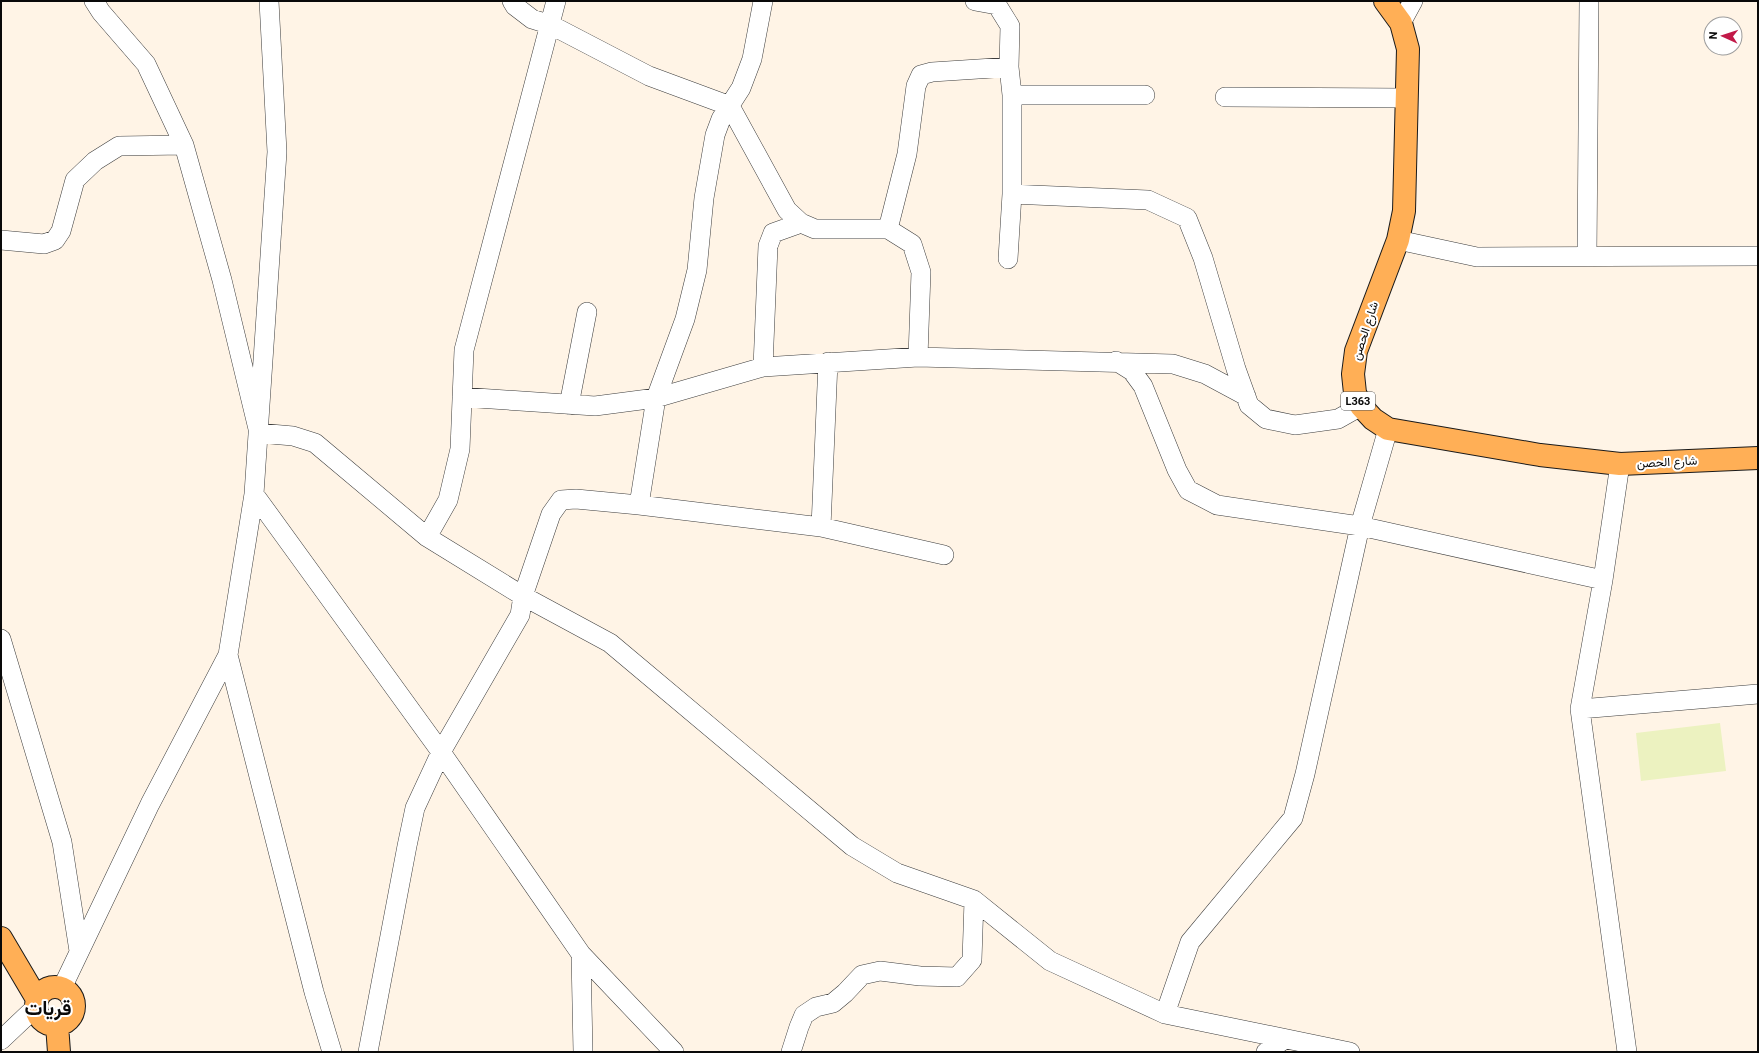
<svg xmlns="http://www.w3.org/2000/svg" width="1759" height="1053" font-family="Georgia,Vazirmatn,serif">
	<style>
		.pitch { fill: #ecf2c0 }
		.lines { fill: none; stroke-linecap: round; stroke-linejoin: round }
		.minor-casing { stroke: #3c3c3c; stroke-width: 20 }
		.major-casing { stroke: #1a1a1a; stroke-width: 24 }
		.minor { stroke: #fff; stroke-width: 19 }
		.major { stroke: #ffaf56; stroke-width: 22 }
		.labels { text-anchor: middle; stroke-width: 4; stroke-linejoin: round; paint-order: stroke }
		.shield { fill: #fff; stroke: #535353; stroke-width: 1 }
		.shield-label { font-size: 11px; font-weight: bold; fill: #090909 }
		.street-label { font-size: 12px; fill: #090909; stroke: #fff }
		.town-label { font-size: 20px; font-weight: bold; fill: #090909; stroke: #fff }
	</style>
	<rect width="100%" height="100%" fill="#fff4e6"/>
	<path class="pitch" d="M1720,723L1726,771L1641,781L1636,733Z"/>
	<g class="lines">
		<g class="minor-casing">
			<path id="minor" d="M94,1L101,12L146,64L184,145L222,280L259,433L293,436L315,443L427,537L523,596L610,643L852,846L897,873L974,900L1050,961L1165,1014L1350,1052
				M512,1L515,6L532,19L551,25L649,76L730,106L787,210L801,223L815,229H888L912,244L921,272L918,357
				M975,1L997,5L1010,26L1009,67L1012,95V194L1008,259
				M1401,23L1413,1
				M1012,95H1145
				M1225,97L1406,98
				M1012,194L1148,200L1187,218L1203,258L1236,369L1249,405L1266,419L1295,425L1338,419L1361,406
				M888,229L907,154L916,86L921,75L932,72L1009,67
				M1,240L44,244L55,240L61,231L75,180L95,161L119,146L184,145
				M1398,240L1477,257L1758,256
				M1587,256L1589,1
				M1116,361L1132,371L1143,386L1177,470L1188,490L1217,505L1360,526L1603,580
				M763,367L768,246L773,233L801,223
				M462,397L595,406L656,398L763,367L918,357L1173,364L1205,374L1246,396
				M569,405L587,312
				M1620,464L1603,580L1580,709L1627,1052
				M254,494L441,752L581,954L674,1052
				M639,505L656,398L685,319L697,270L704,198L715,135L721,119L741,88L752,59L763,1
				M821,527L828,362
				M427,537L448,500L460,449L464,350L556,1
				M1,639L62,842L79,951
				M228,655L314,992L332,1052
				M1580,709L1758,694
				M581,954L583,1052
				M62,988L150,804L228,655L254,494L277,152L269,1
				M1165,1014L1190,942L1293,818L1305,774L1360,526L1388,429
				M1,1040L36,1007
				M368,1052L407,846L415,808L441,752L520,615L523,596L551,514L561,500L576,499L639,505L821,527L944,555
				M791,1052L799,1027L804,1015L816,1007L833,1003L845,993L862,975L880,971L920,976L957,977L972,960L974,900
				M1266,1052L1285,1039"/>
		</g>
		<g class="major-casing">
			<path id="major" d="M1385,1L1401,23L1408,49L1404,211L1398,240L1356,351L1353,374L1355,393L1361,406L1373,419L1388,429L1540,455L1620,464L1758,458
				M1,938L37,999
				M36 1006a19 19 0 1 1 38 0a19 19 0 1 1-38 0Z
				M57,1025L59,1052"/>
		</g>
		<use href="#minor" class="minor"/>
		<use href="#major" class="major"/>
	</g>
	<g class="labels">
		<rect class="shield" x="1341" y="392" width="34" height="18" rx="3"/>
		<g class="shield-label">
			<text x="1358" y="405">L363</text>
		</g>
		<g class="street-label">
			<text transform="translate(1365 331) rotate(-72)" y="4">شارع الحصن</text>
			<text transform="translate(1667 462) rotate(-3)" y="4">شارع الحصن</text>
		</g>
		<g class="town-label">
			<text x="48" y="1015">قريات</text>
		</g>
	</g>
	<rect width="1759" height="1053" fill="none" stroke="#090909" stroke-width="4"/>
	<g transform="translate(1723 36) rotate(273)"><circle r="19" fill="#ffffff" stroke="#9d9d9d"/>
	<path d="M0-3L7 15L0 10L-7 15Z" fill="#c21948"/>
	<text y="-6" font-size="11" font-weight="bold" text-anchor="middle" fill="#090909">N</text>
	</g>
</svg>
